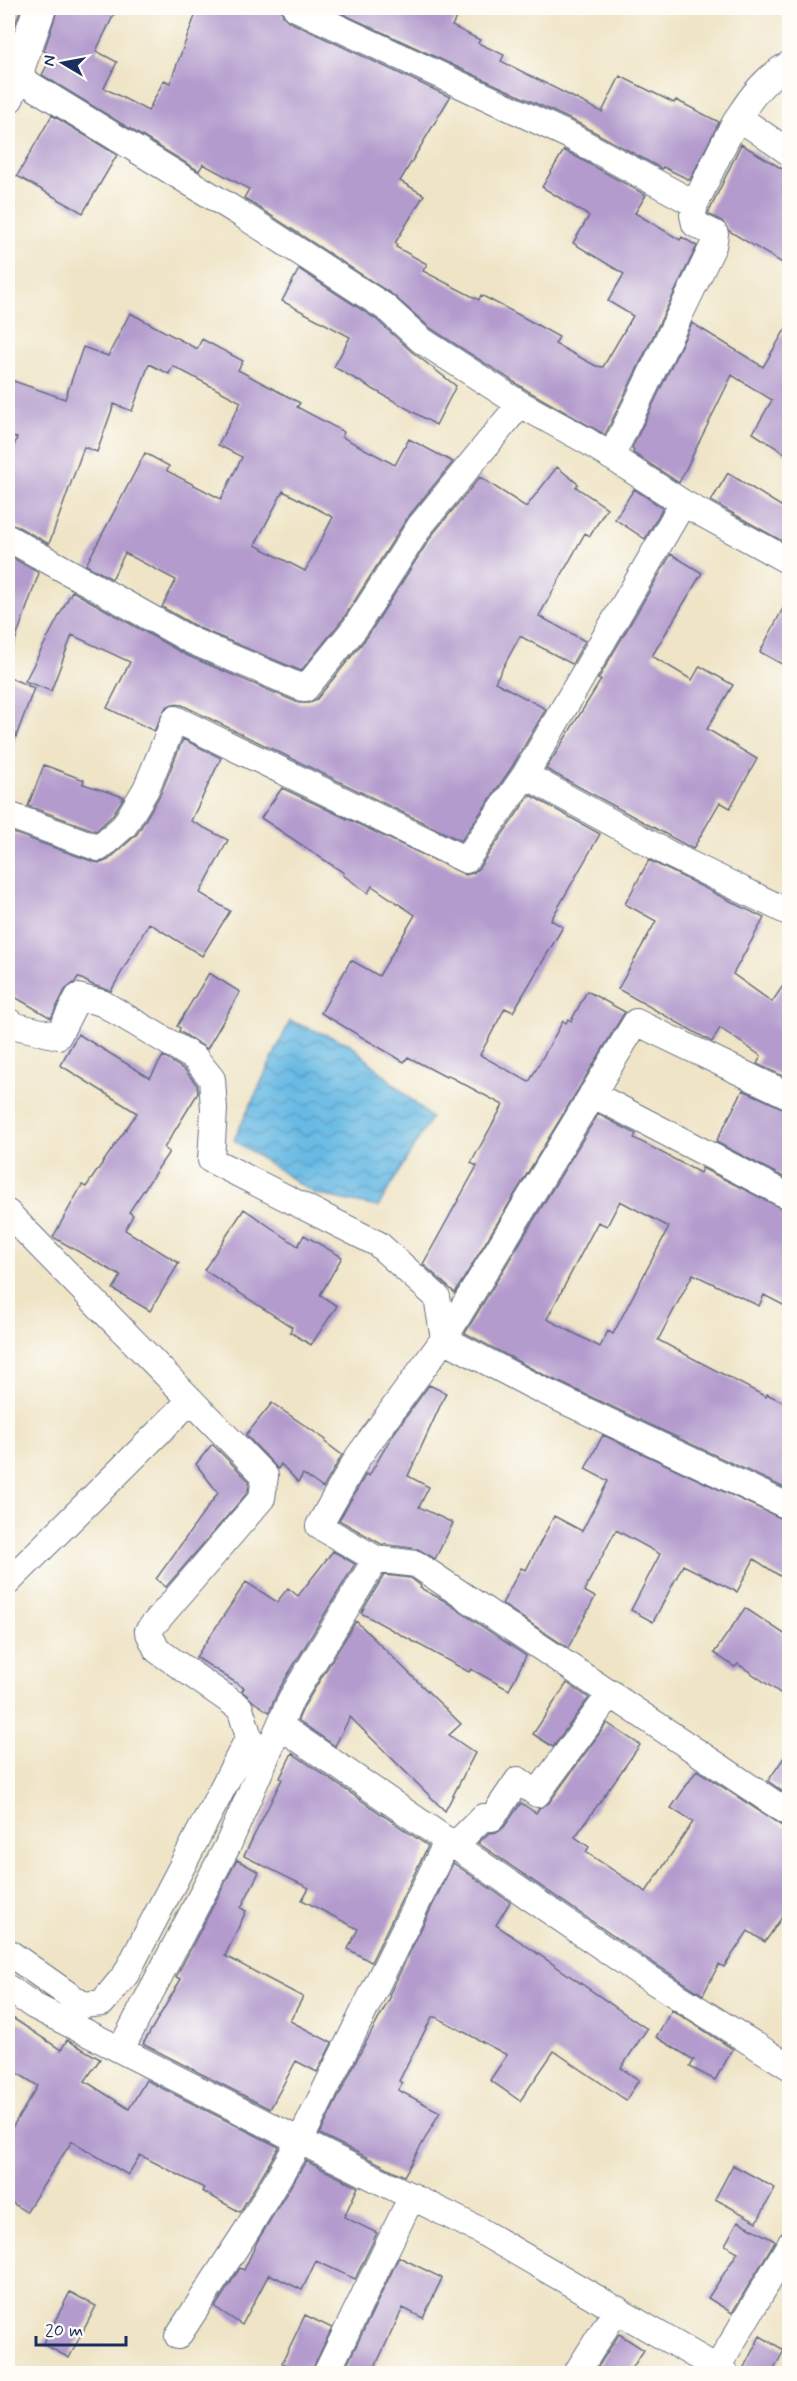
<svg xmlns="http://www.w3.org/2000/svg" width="797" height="2381" font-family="Mynerve,sans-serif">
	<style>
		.water { fill: url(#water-waves); stroke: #4274a1; stroke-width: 1.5 }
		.building { fill: #b39bcd; fill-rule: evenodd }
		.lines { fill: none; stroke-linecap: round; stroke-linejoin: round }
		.minor-casing { stroke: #656e82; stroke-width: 28 }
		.tertiary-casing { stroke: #656e82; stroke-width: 34 }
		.minor { stroke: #fff; stroke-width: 26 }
		.tertiary { stroke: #fff; stroke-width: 32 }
	</style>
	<defs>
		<pattern id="water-waves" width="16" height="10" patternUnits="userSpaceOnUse" patternTransform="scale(1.5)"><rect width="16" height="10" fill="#68bae4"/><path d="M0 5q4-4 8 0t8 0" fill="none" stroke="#5598bc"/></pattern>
	</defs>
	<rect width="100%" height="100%" fill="#fdfcf7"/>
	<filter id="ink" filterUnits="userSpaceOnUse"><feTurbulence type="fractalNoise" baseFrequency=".0167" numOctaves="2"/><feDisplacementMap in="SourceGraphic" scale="12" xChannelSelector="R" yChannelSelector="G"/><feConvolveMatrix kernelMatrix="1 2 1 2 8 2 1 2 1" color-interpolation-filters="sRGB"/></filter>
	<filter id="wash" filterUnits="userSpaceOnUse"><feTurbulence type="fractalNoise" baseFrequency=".008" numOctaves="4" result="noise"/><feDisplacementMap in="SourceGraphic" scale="24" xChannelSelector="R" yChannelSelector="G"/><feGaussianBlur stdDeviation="1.35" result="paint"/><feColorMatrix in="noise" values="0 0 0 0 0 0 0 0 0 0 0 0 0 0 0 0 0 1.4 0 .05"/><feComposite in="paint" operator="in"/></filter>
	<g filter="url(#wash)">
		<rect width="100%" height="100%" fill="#efe4c6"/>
		<path class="water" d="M290,1021L350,1044L431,1118L378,1207L315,1194L234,1140Z"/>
		<g id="blocks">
			<path class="building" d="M8,8H21L11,36L8,34Z
				M58,8H117L96,51L117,62L104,88L148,111L164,80L170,83L198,8H281L283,16L290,22L450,97L400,181L424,195L395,243L397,245L396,247L427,264L423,271L479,300L481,295L521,316L559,337L555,344L596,366L603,367L633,316L608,301L624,274L573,243L589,216L542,187L564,150L646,195L635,213L680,240L682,237L697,246L605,435L528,391L430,328L393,295L244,198L249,189L203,164L199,171L42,75L52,56L44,51Z
				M330,8H461L452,26L480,40L478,43L504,55L501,61L602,112L620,76L674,103L676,100L719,122L690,180L663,167L662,169L576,122Z
				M52,115L117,155L83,213L17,176Z
				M741,144L789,173V267L729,231L722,221L708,214Z
				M299,269L376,319L411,351L456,386L436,425L334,367L350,337L282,301Z
				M130,313L197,349L202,339L243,361L238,370L300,403L297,407L344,432L342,437L395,465L409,439L453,462L408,517L343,619L301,671L199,628L162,607L176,580L125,553L112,579L86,565L145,453L169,466L167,471L221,499L242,457L218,445L241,402L173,366L169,374L149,364L132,411L114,404L97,452L84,447L49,544L15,525L8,523V463L17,438L8,435V379L65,399L83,347L108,356ZM283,491L333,517L305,571L255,545Z
				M692,323L763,367L789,323V456L753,433L772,400L732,375L679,483L633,453L634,450L632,448Z
				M557,467L578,484L576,487L607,508L590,536L585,533L539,616L585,641L572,664L520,636L495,682L546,709L512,767L461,841L182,705L173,704L166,707L154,731L107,708L130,662L72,635L51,691L25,681L72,591L186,655L299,703H309L317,699L367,637L432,535L480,477L526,507Z
				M728,473L789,511V545L711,501Z
				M634,489L663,508L645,539L615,519Z
				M671,554L702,573L652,656L692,680L700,666L733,685L707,729L757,759L730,808L720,802L693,849L546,769L601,680L598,679Z
				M8,555L39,573L11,652H8Z
				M789,597V668L760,652Z
				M8,677L34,688L10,753H8Z
				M183,739L221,758L191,821L228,840L200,893L230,911L202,956L149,923L111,991L93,985L78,977L75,982L65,990L51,1018L8,993V831L94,862L101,863L108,860L137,834L160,795Z
				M44,765L84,780L83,784L124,797L112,816L96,831L28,806Z
				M282,788L466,875L473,873L478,869L530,795L600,834L551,920L563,927L513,1012L505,1008L480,1055L529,1082L563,1021L566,1023L568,1019L571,1021L587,991L625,1012L455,1293L423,1264L477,1166L471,1163L503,1105L447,1075L446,1077L408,1057L404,1062L321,1013L351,960L379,976L415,915L372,886L368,893L343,875L344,873L261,818Z
				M649,860L764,918L733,974L772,1002L789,977V1079L757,1064L761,1056L720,1028L712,1042L618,989L656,921L625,904Z
				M209,973L240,992L207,1049L179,1031L180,1028L177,1026Z
				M78,1034L150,1078L163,1056L185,1070L197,1085L198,1093L164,1148L169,1152L129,1212L133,1215L125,1230L179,1263L150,1311L113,1289L121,1276L53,1237L82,1185L86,1187L137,1113L60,1065Z
				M743,1090L789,1111V1180L716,1142Z
				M598,1114L636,1134L634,1138L700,1173L702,1168L789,1212V1308L764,1295L759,1306L693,1274L658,1340L766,1397L767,1394L789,1405V1490L540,1373L465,1333ZM620,1201L669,1227L613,1334L608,1331L600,1347L547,1319L598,1222L607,1226Z
				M244,1209L298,1246L304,1235L342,1257L320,1295L337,1306L311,1345L290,1332L292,1327L204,1270Z
				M429,1385L446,1393L408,1476L429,1487L419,1507L453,1523L435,1559L418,1549L381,1544L339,1520L366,1474L369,1476L392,1436Z
				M272,1403L326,1440L325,1442L342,1455L323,1488L303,1474L298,1482L281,1464L278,1469L246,1435Z
				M603,1435L789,1522V1582L754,1559L737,1592L683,1565L653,1622L631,1610L660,1554L616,1530L584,1591L595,1597L568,1648L502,1604L521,1568L526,1570L554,1516L582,1531L608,1481L585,1469Z
				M212,1444L249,1481L248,1492L166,1587L156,1579L218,1493L196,1464Z
				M333,1551L355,1564L278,1691L269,1712L254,1702L242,1691L244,1688L196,1657L246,1582L277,1602L288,1588L298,1596Z
				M384,1575L411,1578L421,1586L420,1588L443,1600L526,1656L509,1690L471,1669L469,1672L361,1613Z
				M745,1608L789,1637V1699L738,1664L735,1667L714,1653Z
				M356,1621L461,1724L449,1735L475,1753L445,1811L350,1717L335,1746L298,1720L304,1706Z
				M567,1683L589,1698L553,1747L533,1734Z
				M607,1723L640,1745L575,1837L589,1847L586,1852L646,1892L693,1822L671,1808L697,1770L782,1826L789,1829V1907L765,1942L748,1931L724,1967L719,1964L703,1995L647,1959L478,1843L489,1833L498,1832L504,1827L521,1803L536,1813L539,1808L549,1803Z
				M789,1750V1796L768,1781Z
				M292,1753L428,1846L371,1962L348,1949L358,1929L302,1900L309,1888L244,1856L282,1779L280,1778Z
				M237,1860L259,1872L241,1908L246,1911L225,1956L303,1997L290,2021L332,2043L317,2072L296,2061L270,2109L143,2044L181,1979L176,1977Z
				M453,1863L510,1902L496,1925L647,2029L621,2068L639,2080L626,2100L554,2051L520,2101L490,2080L507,2055L436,2017H432L399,2081L402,2083L398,2090L440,2112L404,2176L320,2134L358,2057L391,1996L389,1995Z
				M672,2010L733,2049L715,2080L690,2067L694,2060L656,2037Z
				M8,2015L61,2050L67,2040L100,2059L85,2081L129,2109L146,2080L279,2147L240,2212L202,2191L204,2188L140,2155L128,2175L72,2141L26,2212L8,2200V2134L38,2086L8,2067Z
				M306,2161L358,2187L344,2217L377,2233L355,2279L316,2261L302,2290L269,2274L242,2325L215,2307L240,2268L244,2270L258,2240Z
				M733,2165L775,2188L757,2222L715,2199Z
				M738,2221L775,2241L732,2313L708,2298L738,2252L725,2245Z
				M399,2257L442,2278L423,2318L403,2308L372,2373H343Z
				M70,2292L96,2306L69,2358L43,2344Z
				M305,2315L332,2328L311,2373H303L282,2363Z
				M619,2334L644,2350L629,2373H594Z
				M760,2336L784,2350L772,2373H741Z"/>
		</g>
	</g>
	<g filter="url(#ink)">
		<use href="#blocks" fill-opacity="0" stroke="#656e82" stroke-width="1.5"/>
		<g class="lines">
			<g class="minor-casing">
				<path id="minor" d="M296,8L570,136L695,204
					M16,76L241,214L385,307L421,340L520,404L587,441L683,503L790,562
					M738,117L790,153
					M611,457L713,246L715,234L695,224L693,215L695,204C717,160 743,87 790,64
					M8,538L192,641L305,689L355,628L420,526L520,404
					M525,775L669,854L790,913
					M8,815L99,848L124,826L146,789L175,719L466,860L525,775L683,503
					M8,1021L16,1026L58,1036L78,997L102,1003L195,1058L212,1079L214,1109L211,1160L378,1244L437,1297L444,1339L533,1386L790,1507
					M592,1094L790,1197
					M8,1213L265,1476L262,1498L148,1631L157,1650L240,1708L249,1737L126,1974L102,2003L83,2005L8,1952
					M376,1559L416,1564L790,1814
					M8,1582L191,1400
					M280,1726L639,1972L790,2067
					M455,1845L483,1817L492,1818L518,1780L537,1794L611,1693
					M8,1988L34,2006L300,2141L477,2229L717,2368
					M121,2049L228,1845L291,1699L376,1559L319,1526L358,1457L444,1339L636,1022L790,1096
					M178,2336L247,2230L300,2141L448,1840
					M326,2374L412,2196
					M576,2374L617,2309
					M726,2374L717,2368L790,2244"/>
			</g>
			<g class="tertiary-casing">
				<path id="tertiary" d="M8,97L40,8"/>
			</g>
			<use href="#minor" class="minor"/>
			<use href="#tertiary" class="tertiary"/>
		</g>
	</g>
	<rect width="797" height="2381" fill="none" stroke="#fdfcf7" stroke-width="30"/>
	<g transform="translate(63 63) rotate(280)" stroke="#fdfcf7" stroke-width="4.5" paint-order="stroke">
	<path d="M0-4.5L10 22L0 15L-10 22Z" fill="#1b2f5e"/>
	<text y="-9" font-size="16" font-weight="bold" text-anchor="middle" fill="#1b2f5e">N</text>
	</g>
	<path d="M36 2336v9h90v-9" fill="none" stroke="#1b2f5e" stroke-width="3"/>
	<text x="45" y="2336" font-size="18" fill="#1b2f5e" stroke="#fdfcf7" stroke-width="4.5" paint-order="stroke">20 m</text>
</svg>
